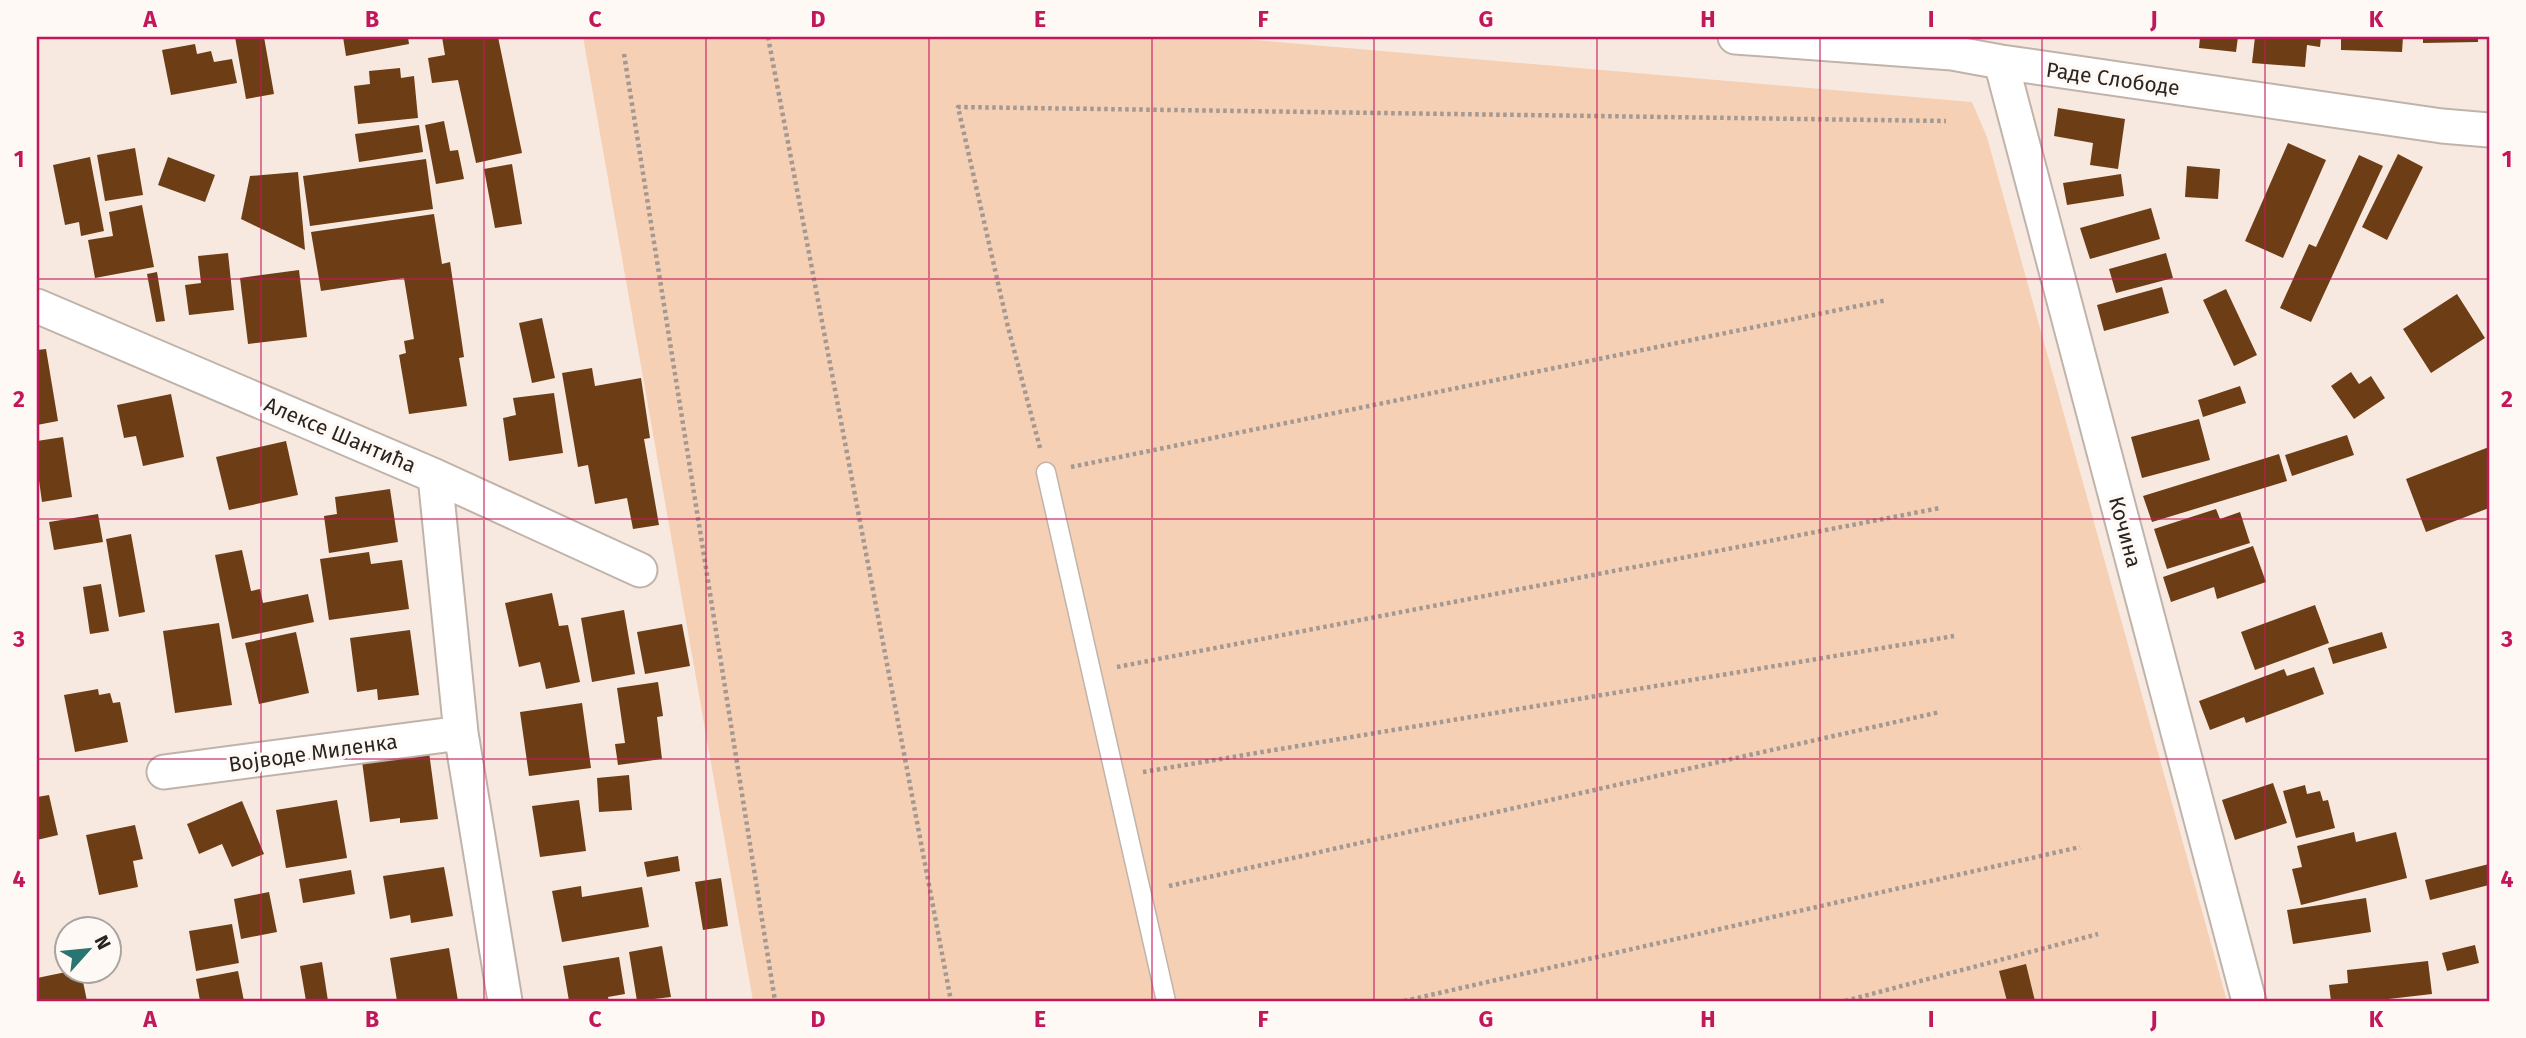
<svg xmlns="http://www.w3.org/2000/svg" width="2526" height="1038" font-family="'Fira Sans',sans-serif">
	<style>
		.green { fill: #f6d0b5 }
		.building { fill: #6d3d15 }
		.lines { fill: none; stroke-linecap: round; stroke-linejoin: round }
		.service-casing { stroke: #c0b3a9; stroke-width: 21 }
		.minor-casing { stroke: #c0b3a9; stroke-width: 37 }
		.path { stroke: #a39992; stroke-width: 4.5; stroke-dasharray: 3.5 3.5; stroke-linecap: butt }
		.service { stroke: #fff; stroke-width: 18 }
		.minor { stroke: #fff; stroke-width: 33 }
		.grid { fill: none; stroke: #c2185b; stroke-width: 2; stroke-opacity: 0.55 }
		.labels { text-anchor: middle; stroke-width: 7; stroke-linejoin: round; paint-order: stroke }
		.street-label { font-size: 21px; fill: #292420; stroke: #fff9f5 }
		.neatline { fill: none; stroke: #c2185b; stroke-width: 2.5 }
		.grid-label { font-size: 23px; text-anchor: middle; font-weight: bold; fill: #c2185b }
	</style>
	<rect width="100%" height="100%" fill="#f8e9e0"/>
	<path class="green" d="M583,37H1220L1972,102L1987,137L2227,1001H753Z"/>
	<path class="building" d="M235,37H264L274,94L246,99Z
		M343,37H408L409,44L346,56Z
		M442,37H498L522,153L476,163L458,80L432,83L428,58L445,55Z
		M2200,37H2238L2236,52L2199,48Z
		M2255,37H2321L2320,47L2307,45L2305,67L2252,63Z
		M2341,37H2403L2402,52L2341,50Z
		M2423,37H2478V42L2423,43Z
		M195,44L197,54L211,51L214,62L232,59L237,83L171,95L162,50Z
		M400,68L401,78L414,76L418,118L358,124L354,86L370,84L369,71Z
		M2058,108L2125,119L2118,169L2090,165L2093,143L2054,136Z
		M444,121L450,151L458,150L464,179L436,184L425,125Z
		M419,125L423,152L359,162L355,134Z
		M2288,143L2326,160L2283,258L2245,241Z
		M135,148L143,195L105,201L97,155Z
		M2398,154L2423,167L2387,240L2362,227Z
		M2359,155L2383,166L2311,322L2280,308L2309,244L2316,247Z
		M90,157L104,231L81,236L79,222L65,225L53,165Z
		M168,157L215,175L205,202L158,185Z
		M426,159L433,209L310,226L303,176Z
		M512,164L522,224L495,228L484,169Z
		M2187,166L2220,169L2218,199L2185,197Z
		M298,172L305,250L241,219L250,176Z
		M2121,174L2124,196L2067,205L2063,183Z
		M142,205L154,267L95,278L88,240L113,236L109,212Z
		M2151,208L2160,239L2090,259L2080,228Z
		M434,214L442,264L450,262L464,357L459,358L467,406L409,414L399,355L406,353L404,341L414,339L404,278L321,291L311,232Z
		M228,253L234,310L189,315L185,285L201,283L198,256Z
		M2166,253L2173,278L2116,293L2109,269Z
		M299,270L307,337L248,344L240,278Z
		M157,272L165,321L156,322L147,274Z
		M2162,287L2169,313L2104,331L2097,305Z
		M2226,289L2257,355L2234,366L2203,300Z
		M2457,294L2485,338L2431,373L2403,329Z
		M542,318L555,378L532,383L519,323Z
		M46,349L58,421L37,425V350Z
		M592,368L595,386L641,378L650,438L644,439L659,525L633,529L627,498L595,504L588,465L578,467L562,373Z
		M2351,372L2359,384L2371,376L2385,398L2354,419L2331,386Z
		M2240,386L2246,403L2203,417L2198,400Z
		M554,393L563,453L509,461L503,418L516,415L513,398Z
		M171,394L184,457L143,466L136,436L124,438L117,405Z
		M2199,419L2210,460L2142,478L2131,437Z
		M2347,435L2354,455L2292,476L2285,455Z
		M63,437L72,497L42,502L37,466V441Z
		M286,441L298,495L229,510L216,457Z
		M2489,447V508L2426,532L2406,479Z
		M2279,454L2287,481L2152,522L2143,496Z
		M390,489L398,542L329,553L324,516L337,514L335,497Z
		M2216,509L2220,519L2240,512L2250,543L2167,569L2154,529Z
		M98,514L103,542L54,550L49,522Z
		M131,534L145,612L119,617L106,539Z
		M2253,546L2266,582L2217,599L2214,587L2171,602L2163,577Z
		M242,550L251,591L260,589L263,603L308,594L314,622L232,639L215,555Z
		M369,552L371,564L402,560L409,609L329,620L320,559Z
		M101,584L109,631L90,634L83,587Z
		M552,593L559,626L568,625L580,682L546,689L540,662L519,667L505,603Z
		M2315,605L2329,643L2255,670L2241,632Z
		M624,610L635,674L592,682L581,618Z
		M219,623L232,705L175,713L163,631Z
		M682,624L690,666L645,674L637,632Z
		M410,630L419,695L378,700L377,689L357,692L350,638Z
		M296,632L309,693L259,704L245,643Z
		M2382,632L2387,648L2333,664L2328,648Z
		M2314,667L2324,694L2246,723L2244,717L2210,730L2199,701L2284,669L2287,676Z
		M658,682L663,716L657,717L662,759L618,765L615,744L625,743L617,688Z
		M98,689L99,695L110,693L113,703L120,702L128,742L75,752L64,695Z
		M582,703L591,768L529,776L520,712Z
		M429,752L438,819L400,823V818L370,822L362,761Z
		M629,775L632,810L599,812L597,778Z
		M2273,783L2287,823L2235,840L2222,800Z
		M2305,785L2307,794L2320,791L2323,801L2328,800L2335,828L2296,838L2283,791Z
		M49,795L58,835L37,840V797Z
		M337,800L347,858L286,868L276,810Z
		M579,800L586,851L540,857L532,806Z
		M242,801L264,854L232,867L222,844L199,854L187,824Z
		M135,825L143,859L133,861L138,887L99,895L86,835Z
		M2354,832L2356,842L2396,832L2407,878L2301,905L2292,869L2302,867L2297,846Z
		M678,856L680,871L647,877L644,862Z
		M2489,864V885L2430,900L2425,880Z
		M444,867L453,916L411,923L410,915L390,919L383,876Z
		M351,870L355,894L303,903L299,879Z
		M721,878L728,926L703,930L695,882Z
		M581,886L582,897L642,887L649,927L562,942L552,891Z
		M269,892L277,932L241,939L234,899Z
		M2366,898L2371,932L2293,944L2287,910Z
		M232,924L239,963L196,971L189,931Z
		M2475,945L2479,963L2447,971L2442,953Z
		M662,946L671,997L637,1001L629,952Z
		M449,948L458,1001H397L390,958Z
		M619,957L625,994L608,997L609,1001H569L563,966Z
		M2428,961L2432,994L2371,1001H2331L2329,985L2348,983L2347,970Z
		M322,962L328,1001H306L300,966Z
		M2026,964L2035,1001H2007L1999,971Z
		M238,971L244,1001H200L196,979Z
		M66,972H81L87,1001H37V978Z"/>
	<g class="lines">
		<g class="service-casing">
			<path id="service" d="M1046,472L1166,1001"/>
		</g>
		<g class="minor-casing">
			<path id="minor" d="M1735,37L1952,53L2001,62L2442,126L2489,130
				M2001,62L2249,1001
				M37,306L435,476L640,570
				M435,476L461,733L505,1001
				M164,772L461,733"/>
		</g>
		<path class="path" d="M768,37L951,1001
			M624,54L775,1001
			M1040,448L1008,327L958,107L1946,121
			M1071,467L1887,300
			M1117,667L1940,508
			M1143,772L1954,636
			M1169,886L1940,712
			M1404,1001L2080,847
			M1845,1001L2098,934"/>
		<use href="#service" class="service"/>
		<use href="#minor" class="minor"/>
	</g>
	<path class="grid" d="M261,37V1001M484,37V1001M706,37V1001M929,37V1001M1152,37V1001M1374,37V1001M1597,37V1001M1820,37V1001M2042,37V1001M2265,37V1001M37,279H2489M37,519H2489M37,759H2489"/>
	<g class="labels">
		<g class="street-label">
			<text transform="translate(2113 79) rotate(8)" y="7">Раде Слободе</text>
			<text transform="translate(340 435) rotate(23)" y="7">Алексе Шантића</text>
			<text transform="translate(2125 532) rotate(75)" y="7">Кочина</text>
			<text transform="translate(313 753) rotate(-8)" y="7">Војводе Миленка</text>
		</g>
	</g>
	<rect width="2526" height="1038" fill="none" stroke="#fff9f5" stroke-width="77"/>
	<g transform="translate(88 950) rotate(63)"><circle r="33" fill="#fff9f5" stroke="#a9a4a0" stroke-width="2"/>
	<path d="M0-5L12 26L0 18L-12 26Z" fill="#2a7471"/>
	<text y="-10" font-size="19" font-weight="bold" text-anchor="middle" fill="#292420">N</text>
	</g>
	<rect x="38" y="38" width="2450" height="962" class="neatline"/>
	<g class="grid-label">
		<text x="150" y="27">A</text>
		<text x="372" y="27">B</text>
		<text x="595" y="27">C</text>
		<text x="818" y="27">D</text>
		<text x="1040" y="27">E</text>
		<text x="1263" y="27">F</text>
		<text x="1486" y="27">G</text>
		<text x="1708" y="27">H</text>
		<text x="1931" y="27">I</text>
		<text x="2154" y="27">J</text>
		<text x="2376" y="27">K</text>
		<text x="19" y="167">1</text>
		<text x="2507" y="167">1</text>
		<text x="19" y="407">2</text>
		<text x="2507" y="407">2</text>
		<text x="19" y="647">3</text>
		<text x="2507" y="647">3</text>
		<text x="19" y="887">4</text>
		<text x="2507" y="887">4</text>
		<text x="150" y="1027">A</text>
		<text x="372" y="1027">B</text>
		<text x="595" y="1027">C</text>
		<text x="818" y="1027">D</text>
		<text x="1040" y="1027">E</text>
		<text x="1263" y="1027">F</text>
		<text x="1486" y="1027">G</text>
		<text x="1708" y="1027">H</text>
		<text x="1931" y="1027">I</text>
		<text x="2154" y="1027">J</text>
		<text x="2376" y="1027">K</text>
	</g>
</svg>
